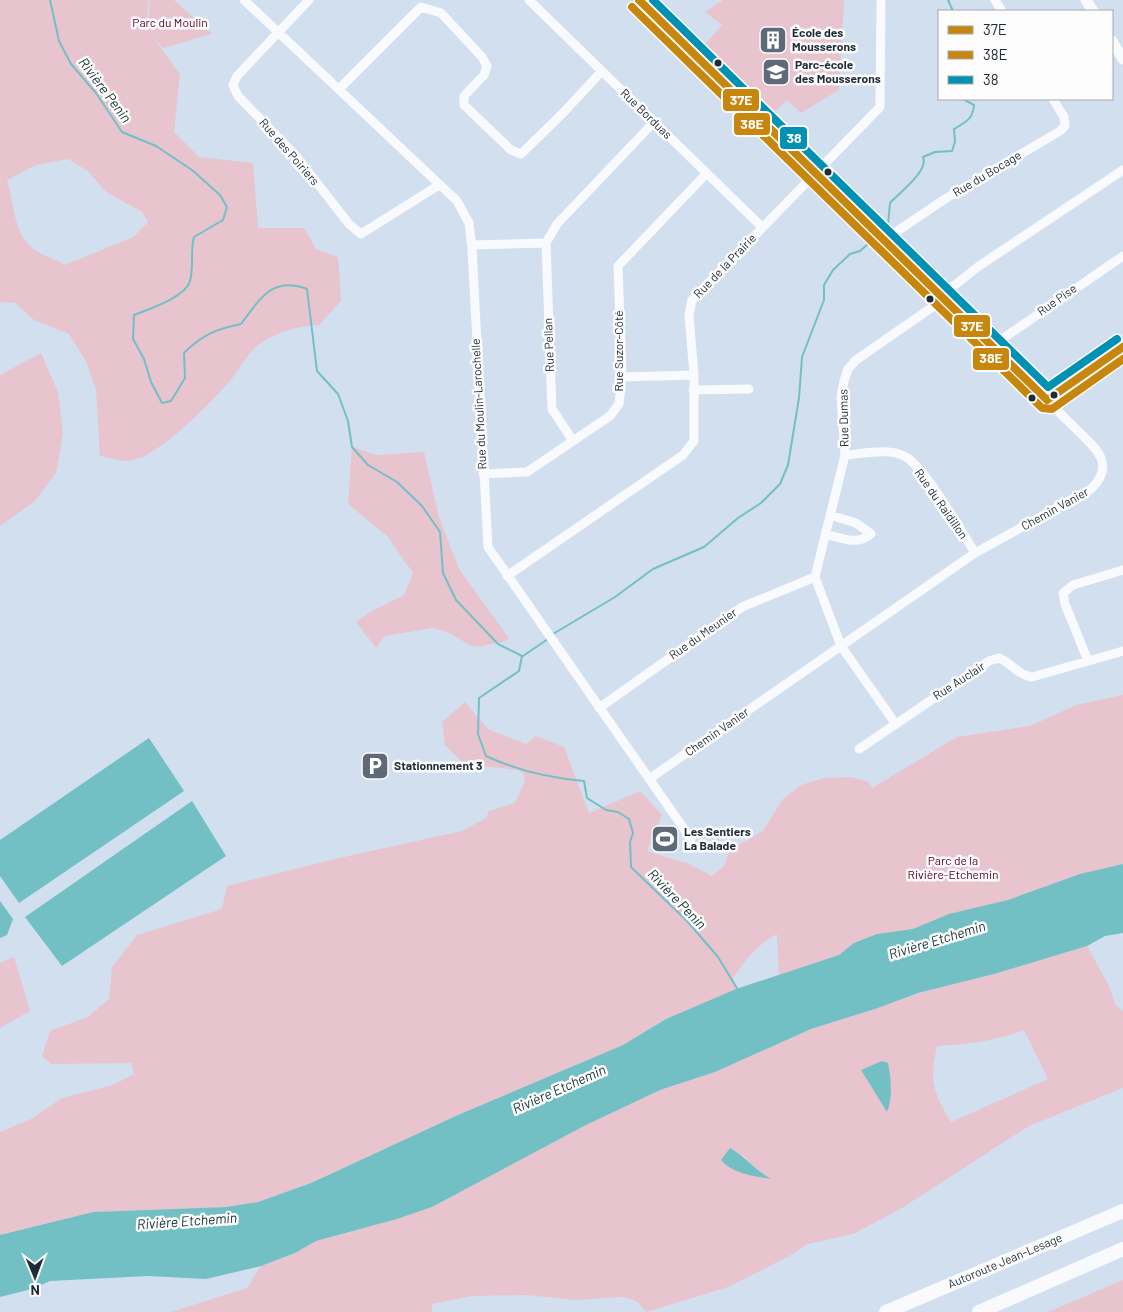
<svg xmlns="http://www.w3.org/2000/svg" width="1123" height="1312" font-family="Barlow,sans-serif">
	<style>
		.green { fill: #e8c4cf; fill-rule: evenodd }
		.water { fill: #72c0c4 }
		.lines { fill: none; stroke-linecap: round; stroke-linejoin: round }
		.stream { stroke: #72c0c4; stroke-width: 2 }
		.minor { stroke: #f8fafd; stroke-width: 9 }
		.major { stroke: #f8fafd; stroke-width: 11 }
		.highway { stroke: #f8fafd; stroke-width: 14 }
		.bus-1-casing { stroke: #fcfcfc; stroke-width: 11 }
		.bus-2-casing { stroke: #fcfcfc; stroke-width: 11 }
		.bus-3-casing { stroke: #fcfcfc; stroke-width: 11 }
		.bus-1 { stroke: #c7860e; stroke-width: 8 }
		.bus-2 { stroke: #c7860e; stroke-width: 8 }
		.bus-3 { stroke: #0091b3; stroke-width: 8 }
		.bus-dot { fill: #1f2b38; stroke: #fcfcfc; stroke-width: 2 }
		.labels { text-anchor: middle; stroke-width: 5; stroke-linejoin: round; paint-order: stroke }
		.park-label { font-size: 12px; fill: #57011a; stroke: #fcfcfc }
		.poi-label { font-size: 12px; font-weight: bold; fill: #1f2b38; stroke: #fcfcfc; text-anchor: start }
		.street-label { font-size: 12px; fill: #1f2b38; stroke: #fcfcfc }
		.water-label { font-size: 14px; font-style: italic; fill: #133433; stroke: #fcfcfc }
		.line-badge { stroke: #fcfcfc; stroke-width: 2 }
		.badge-label { font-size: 14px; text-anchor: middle; font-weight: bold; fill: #fff }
	</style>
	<rect width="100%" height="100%" fill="#d2dfef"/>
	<path class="green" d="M0,0H149L146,28L148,30L150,0H174L212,34L163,48L151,35L180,74L174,132L199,157L253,163L258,228H304L316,249L338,257L341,301L319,325C297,326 276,332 258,345C247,354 239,370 230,381C210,403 155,462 126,461C117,460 108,457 100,456L96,390L87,363L69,334L34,320L15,303L0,302ZM68,159L88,171L106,192L142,212L148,222L133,237L65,265C55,259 38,254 30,246C13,229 14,202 7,180L36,165Z
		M723,0H844L839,90L801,113L787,100L763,123L695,55L722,25L705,12Z
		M41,353L58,392L63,434L56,473L34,502L0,526V375Z
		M352,447L376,455L424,452L439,517L459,569L509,638L506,641L477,647L469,645L450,633L433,628L385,636L376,648L356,622L370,612L404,595L413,573L387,536L348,504Z
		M1123,695V909L780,1005L777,934C758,944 745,960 733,978L736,989L666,1019L623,1045L458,1115L311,1183L258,1202L226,1207L93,1212L0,1235V1132L31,1119L62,1098L113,1085L134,1074L131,1063L51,1064L42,1056L50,1031L88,1017L109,999L112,967L137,935L222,909L227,886L335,859L462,831L486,818L489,811L515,803L525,781L523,773L518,770L464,764L445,745L442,722L465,702L488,729L526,744L536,736L564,747L589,813L640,791L662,815L647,851L689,864L712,876L724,866L730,850L763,831L782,800L801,785L824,778L852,777L868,782L872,788L957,737L1030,726L1076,705Z
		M1087,946L1109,986L1115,1004L1123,1011V1088L1029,1126L902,1208L853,1234L808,1244L789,1256L728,1287L646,1312L638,1302L624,1297L575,1300L526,1295L472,1296L432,1304V1312H171L247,1288L261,1266L295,1253L316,1241L397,1219L432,1207L584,1126L660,1090L715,1072L811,1029L878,1008L918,993L994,974ZM1024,1030L1048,1079L951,1122C933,1091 929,1082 937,1046C968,1044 995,1041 1024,1030ZM744,1156L757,1171L769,1178L721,1160Z
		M14,957L30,1011L0,1028V963Z
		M1123,1280V1312H1048Z"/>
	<path class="water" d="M149,738L184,791L19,903L0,876V840Z
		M192,801L226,856L62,966L25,917Z
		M1123,864V933L1105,936L1087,946L994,974L918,993L878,1008L811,1029L715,1072L660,1090L584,1126L432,1207L397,1219L316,1241L295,1253L261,1266L206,1279L148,1276L50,1281L32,1289L0,1297V1235L93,1212L226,1207L258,1202L311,1183L458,1115L623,1045L666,1019L736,989L839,955L854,943L877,934L913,929L949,914L1008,900L1080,874Z
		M0,901L13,919L7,935L0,938Z
		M882,1061L888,1063C891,1078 893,1097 887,1112L861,1070Z
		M730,1148C746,1157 755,1170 771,1179C753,1176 733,1174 721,1160Z"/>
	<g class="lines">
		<path class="stream" d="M50,0L59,41L71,64L96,93L122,132L156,146L192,170L220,195L227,207L223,220L194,237C190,251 194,267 190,281C186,297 149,309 134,315L133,339L144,359L151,382L162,403L171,401L185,378L184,353C202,335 216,329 241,324C260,299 272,276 307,289L317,371L338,394L348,421L352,447L368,465L397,482L422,506L440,532L443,573L456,600L498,644L522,656L519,671L479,698L478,734L486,756C518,771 549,778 584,781L587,798L606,810L618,812L629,819L633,833L630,842L631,867L688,922L718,957L738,990
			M948,0L953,11
			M888,225L890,203C899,193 929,171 923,157L935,152L952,151L955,142L954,129C966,122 973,119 974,105L963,99
			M553,634L615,597L653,569L704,547L738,518L761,503L780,484L788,465L799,398L802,357L824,300V285L833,270L850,254L860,251L868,244
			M523,656L548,639"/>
		<path class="minor" d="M244,0L457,201L469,223L472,249L488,547L691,839
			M309,0L237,76L233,85L238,96L296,156L349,224L361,234L439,185
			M529,0L762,227
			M639,0L1073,426C1093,446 1118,463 1091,489L975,553L649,779
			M995,0L1002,11
			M339,89L421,7L441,13L482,57L487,66L484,75L464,96V105L511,150L521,154L562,114L602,71
			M884,240L945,199L1060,131L1065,126L1064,117L1053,99
			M472,245L546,243
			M992,346L1123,256
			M622,377L694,375
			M693,390L749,389
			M1047,400L1123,347
			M573,441L552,409L546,243L557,224L654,122
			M845,455C862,454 890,447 906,457C925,468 962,532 975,553
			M483,474L527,472L610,416L619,404L622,377L618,266L707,173
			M825,534C841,538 857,546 871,534L856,523L830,515
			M507,576L683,455L694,441V375L689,315L692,300L880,107L881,0
			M1088,661L1065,604L1063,593L1073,585L1123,570
			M599,708L742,607L815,577
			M895,723L841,646L815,577L845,455L841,397L844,381L848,369L856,360L944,299L951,288L979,266L1123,170
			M859,749L989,661L999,658C1013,664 1016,674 1032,677L1123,651"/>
		<path class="major" d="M1086,0L1093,11
			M1112,41L1123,59"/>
		<path class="highway" d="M886,1312L1123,1211
			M979,1312L1123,1249"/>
		<g class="bus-1-casing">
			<path id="bus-1" d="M639,0L1047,400
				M1047,400L1123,347"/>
		</g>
		<g class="bus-2-casing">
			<path id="bus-2" d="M632,7L1042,408L1052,409L1123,359"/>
		</g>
		<g class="bus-3-casing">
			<path id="bus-3" d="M653,0L1048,387L1117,339"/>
		</g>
		<use href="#bus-1" class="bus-1"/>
		<use href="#bus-2" class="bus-2"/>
		<use href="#bus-3" class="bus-3"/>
	</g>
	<defs>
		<g id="building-square" transform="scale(1.4375)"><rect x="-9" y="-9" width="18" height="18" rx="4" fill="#5e6a78" stroke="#fcfcfc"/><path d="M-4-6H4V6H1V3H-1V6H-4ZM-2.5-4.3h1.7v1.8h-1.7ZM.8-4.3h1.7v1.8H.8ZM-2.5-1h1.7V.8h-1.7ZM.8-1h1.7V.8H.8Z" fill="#fff"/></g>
		<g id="school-square" transform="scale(1.4375)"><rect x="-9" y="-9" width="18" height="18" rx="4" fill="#5e6a78" stroke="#fcfcfc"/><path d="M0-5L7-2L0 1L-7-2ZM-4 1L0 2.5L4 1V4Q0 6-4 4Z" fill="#fff"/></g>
		<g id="parking-square" transform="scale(1.4375)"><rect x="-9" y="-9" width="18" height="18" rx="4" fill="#5e6a78" stroke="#fcfcfc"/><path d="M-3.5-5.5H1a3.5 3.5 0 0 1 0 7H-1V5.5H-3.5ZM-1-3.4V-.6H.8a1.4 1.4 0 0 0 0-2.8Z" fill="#fff"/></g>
		<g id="stadium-square" transform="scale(1.4375)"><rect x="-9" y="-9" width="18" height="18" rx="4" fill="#5e6a78" stroke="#fcfcfc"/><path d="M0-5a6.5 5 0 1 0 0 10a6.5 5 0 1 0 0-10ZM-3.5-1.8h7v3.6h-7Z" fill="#fff"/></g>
	</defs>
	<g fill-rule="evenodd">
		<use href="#building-square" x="773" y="40"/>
		<use href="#school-square" x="776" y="72"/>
		<use href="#parking-square" x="375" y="766"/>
		<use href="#stadium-square" x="665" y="839"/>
	</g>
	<g class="bus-dot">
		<circle cx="718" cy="63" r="4.5"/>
		<circle cx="828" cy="172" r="4.5"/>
		<circle cx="930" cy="299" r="4.5"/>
		<circle cx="1054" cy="395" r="4.5"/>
		<circle cx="1032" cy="398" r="4.5"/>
	</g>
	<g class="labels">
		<g class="park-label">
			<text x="170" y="27">Parc du Moulin</text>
			<text x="953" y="865">Parc de la<tspan x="953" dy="14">Rivière-Etchemin</tspan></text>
		</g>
		<g class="poi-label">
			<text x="792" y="37">École des<tspan x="792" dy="14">Mousserons</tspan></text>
			<text x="795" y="69">Parc-école<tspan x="795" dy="14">des Mousserons</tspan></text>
			<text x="394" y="770">Stationnement 3</text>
			<text x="684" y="836">Les Sentiers<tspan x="684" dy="14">La Balade</tspan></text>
		</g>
		<g class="street-label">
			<text transform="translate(646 114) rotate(44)" y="4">Rue Borduas</text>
			<text transform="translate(289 152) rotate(49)" y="4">Rue des Poiriers</text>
			<text transform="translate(987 174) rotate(-31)" y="4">Rue du Bocage</text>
			<text transform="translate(725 266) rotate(-46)" y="4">Rue de la Prairie</text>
			<text transform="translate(1057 300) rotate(-35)" y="4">Rue Pise</text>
			<text transform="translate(549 345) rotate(-92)" y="4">Rue Pellan</text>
			<text transform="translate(619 351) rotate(-90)" y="4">Rue Suzor-Côté</text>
			<text transform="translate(479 404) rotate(-93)" y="4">Rue du Moulin-Larochelle</text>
			<text transform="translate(844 418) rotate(-91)" y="4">Rue Dumas</text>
			<text transform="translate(941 504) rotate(55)" y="4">Rue du Raidillon</text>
			<text transform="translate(1055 509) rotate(-29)" y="4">Chemin Vanier</text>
			<text transform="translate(703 634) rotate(-35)" y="4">Rue du Meunier</text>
			<text transform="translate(959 681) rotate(-33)" y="4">Rue Auclair</text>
			<text transform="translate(717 732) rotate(-35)" y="4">Chemin Vanier</text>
			<text transform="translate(1005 1261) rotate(-23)" y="4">Autoroute Jean-Lesage</text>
		</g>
		<g class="water-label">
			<text transform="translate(105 90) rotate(53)" y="5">Rivière Penin</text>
			<text transform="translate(677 899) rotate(46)" y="5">Rivière Penin</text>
			<text transform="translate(937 940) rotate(-17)" y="5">Rivière Etchemin</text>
			<text transform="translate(559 1089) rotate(-24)" y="5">Rivière Etchemin</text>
			<text transform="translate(187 1221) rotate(-4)" y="5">Rivière Etchemin</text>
		</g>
	</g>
	<g class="line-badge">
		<rect x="722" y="88" width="38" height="24" rx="5" fill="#c7860e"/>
		<rect x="733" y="112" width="38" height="24" rx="5" fill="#c7860e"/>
		<rect x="779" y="126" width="29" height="24" rx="5" fill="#0091b3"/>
		<rect x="953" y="314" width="38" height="24" rx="5" fill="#c7860e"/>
		<rect x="972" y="347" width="38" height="24" rx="5" fill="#c7860e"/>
	</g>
	<g class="badge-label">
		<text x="741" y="105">37E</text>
		<text x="752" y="129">38E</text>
		<text x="794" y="143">38</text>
		<text x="972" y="331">37E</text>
		<text x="991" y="363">38E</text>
	</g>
	<rect x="938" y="10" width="175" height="90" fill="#fcfcfc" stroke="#a4a8ae"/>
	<rect x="948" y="26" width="25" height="8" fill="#c7860e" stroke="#a4a8ae"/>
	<text x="983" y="35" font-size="15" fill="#1f2b38">37E</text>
	<rect x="948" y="51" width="25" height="8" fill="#c7860e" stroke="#a4a8ae"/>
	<text x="983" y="60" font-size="15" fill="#1f2b38">38E</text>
	<rect x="948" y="76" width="25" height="8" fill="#0091b3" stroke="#a4a8ae"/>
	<text x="983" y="85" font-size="15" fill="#1f2b38">38</text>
	<g transform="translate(35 1277) rotate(179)" stroke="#fcfcfc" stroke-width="4" paint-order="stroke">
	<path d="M0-4L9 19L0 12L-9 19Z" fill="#1f2b38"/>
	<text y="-8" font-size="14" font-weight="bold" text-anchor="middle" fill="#1f2b38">N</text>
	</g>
</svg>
